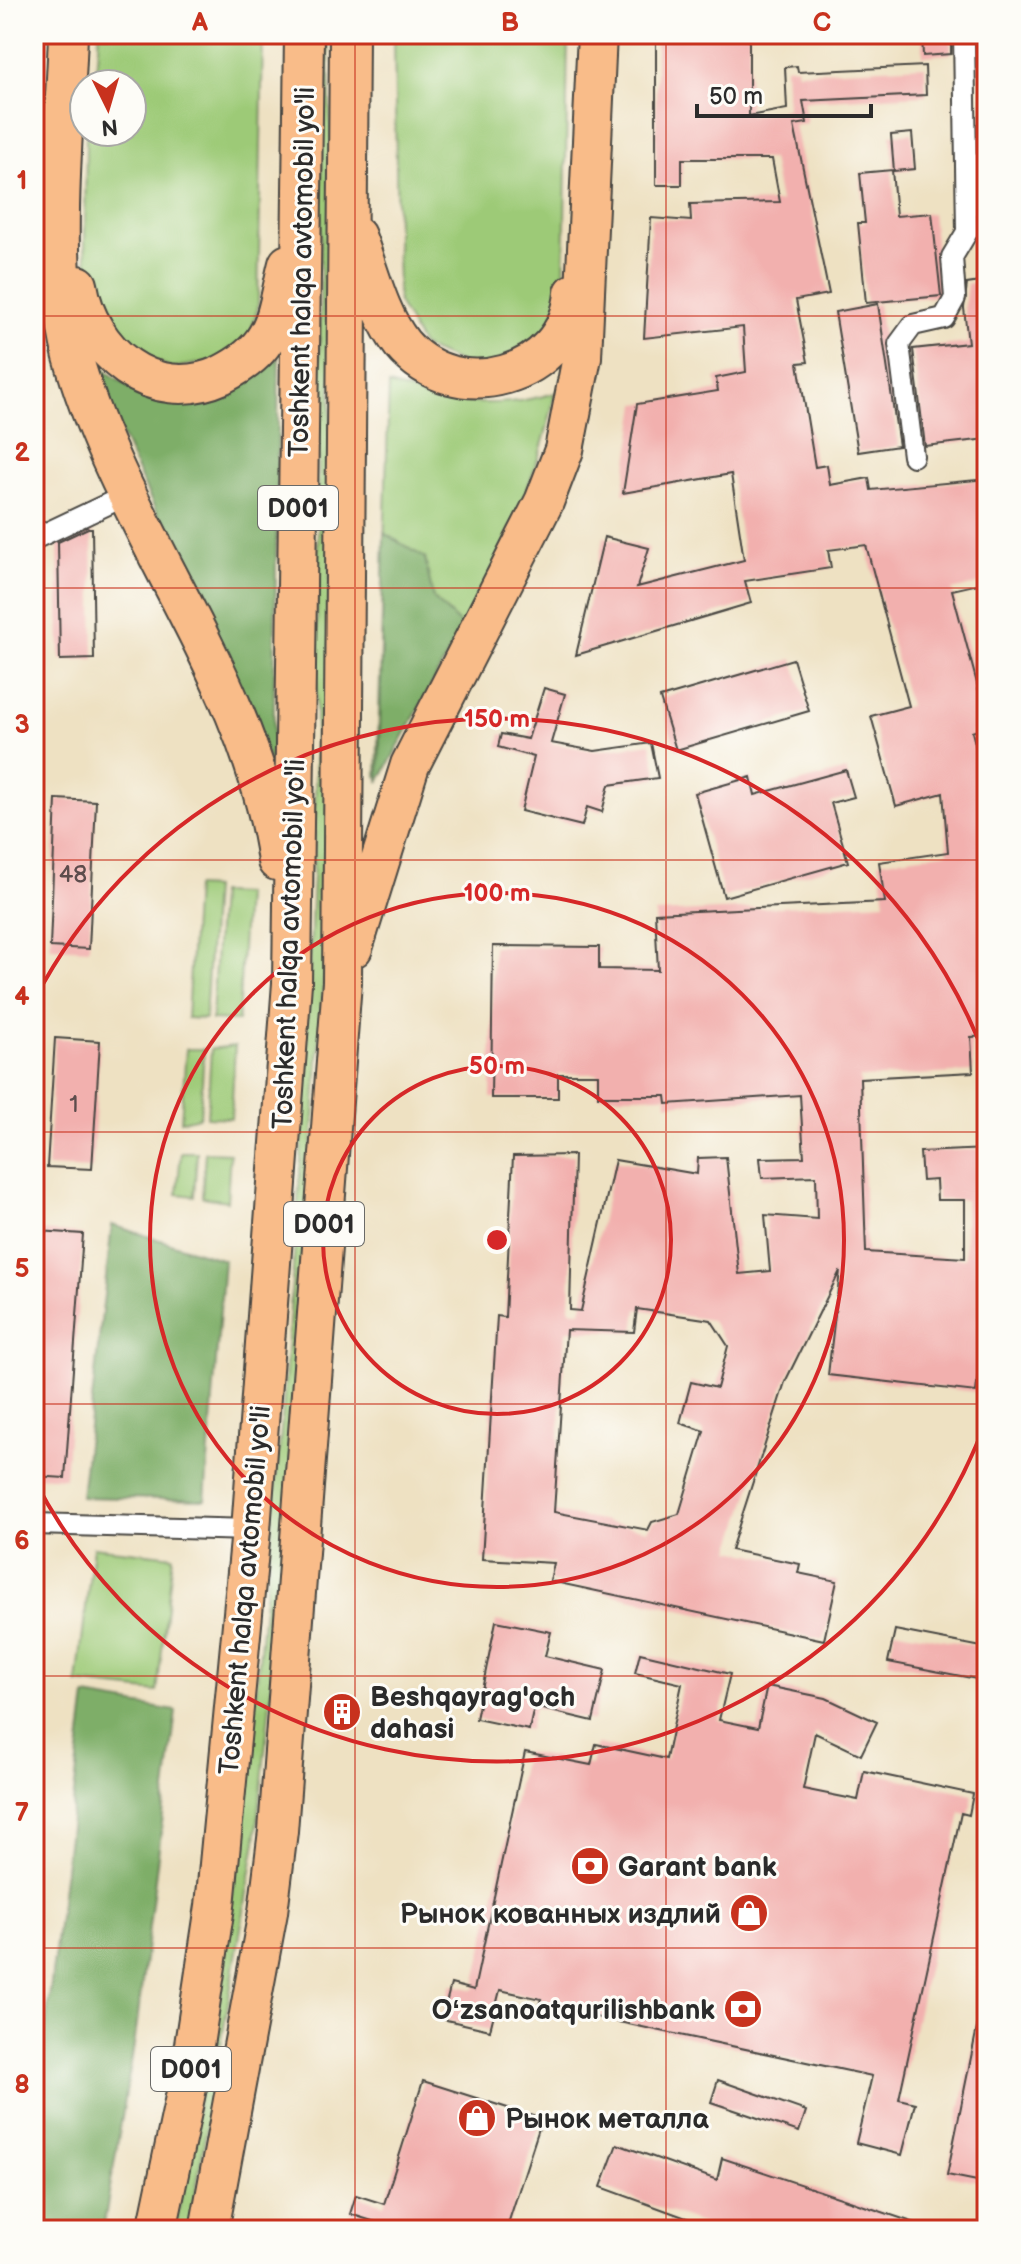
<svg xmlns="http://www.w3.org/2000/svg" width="1021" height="2264" font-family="'Balsamiq Sans',sans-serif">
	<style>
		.green { fill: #9dca77; stroke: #647a51; stroke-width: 2 }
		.forest { fill: #7eae68; stroke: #546c4a; stroke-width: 2 }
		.building { fill: #f2b0ae; fill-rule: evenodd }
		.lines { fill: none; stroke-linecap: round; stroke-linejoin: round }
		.street-casing { stroke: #484642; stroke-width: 24 }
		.highway-casing { stroke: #484642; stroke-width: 42 }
		.street { stroke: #fff; stroke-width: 20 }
		.highway { stroke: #f9bc89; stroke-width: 38 }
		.grid { fill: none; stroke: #c8321e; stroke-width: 2; stroke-opacity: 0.55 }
		.ring { fill: none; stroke: #d62828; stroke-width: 4 }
		.labels { text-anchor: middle; stroke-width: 6; stroke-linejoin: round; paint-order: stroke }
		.number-label { font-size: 24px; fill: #5d4c4c }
		.shield { fill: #fdfcf7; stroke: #6a6a68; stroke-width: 2 }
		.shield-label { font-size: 26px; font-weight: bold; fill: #2b2b2b }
		.street-label { font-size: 28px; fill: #2b2b2b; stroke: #fdfcf7 }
		.poi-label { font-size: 28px; font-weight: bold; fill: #2b2b2b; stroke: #fdfcf7; text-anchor: start }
		.centre { fill: #d62828; stroke: #fdfcf7; stroke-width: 4 }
		.ring-label { font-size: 24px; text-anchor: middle; font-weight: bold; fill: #d62828; stroke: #fdfcf7; stroke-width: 6; stroke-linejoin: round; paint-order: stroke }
		.neatline { fill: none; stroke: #c8321e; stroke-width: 3 }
		.grid-label { font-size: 26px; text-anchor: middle; font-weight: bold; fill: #c8321e }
	</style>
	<rect width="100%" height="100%" fill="#fdfcf7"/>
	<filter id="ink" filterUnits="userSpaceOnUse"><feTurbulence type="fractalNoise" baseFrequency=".0125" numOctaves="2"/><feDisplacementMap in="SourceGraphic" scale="16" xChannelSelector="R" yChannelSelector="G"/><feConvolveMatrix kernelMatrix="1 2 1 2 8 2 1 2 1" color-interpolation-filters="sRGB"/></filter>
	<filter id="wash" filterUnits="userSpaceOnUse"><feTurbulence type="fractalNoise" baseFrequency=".006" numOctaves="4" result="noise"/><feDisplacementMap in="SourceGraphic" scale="32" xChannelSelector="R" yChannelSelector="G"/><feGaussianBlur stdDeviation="1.8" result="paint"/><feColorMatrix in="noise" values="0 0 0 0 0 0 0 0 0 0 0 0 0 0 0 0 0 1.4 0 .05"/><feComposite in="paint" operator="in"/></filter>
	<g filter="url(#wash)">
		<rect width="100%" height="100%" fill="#eee1c2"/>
		<path class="green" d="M99,34H263L258,307L250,334L219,360L172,368L129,350L90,289L85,246L86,132H132V84H95Z
			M394,34H568L564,285L548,332L480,371L422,346L398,302Z
			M323,36H328L332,166L328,911L284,1563L256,1841L189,2230H175L219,1988L246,1797L283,1409L304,1116L315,822Z
			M389,385C447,403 495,411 555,393C530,526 443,660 377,777Z
			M195,887L213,888L205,1019L187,1018Z
			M219,893L245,894L238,1021L212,1020Z
			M235,1046L231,1118L207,1117L211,1049Z
			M186,1049H204L200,1117L181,1121Z
			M181,1152H197L194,1196L177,1194Z
			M205,1152L230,1153L227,1201L202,1197Z
			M93,1547L173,1556L157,1692L77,1683Z"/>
		<path class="forest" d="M85,355C152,412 212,420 279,357L273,769Z
			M384,533L425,558L433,598L463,627L379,782Z
			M112,1225L224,1260L205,1500L81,1497Z
			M86,1696L176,1711L135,2039L103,2230H34V2089L46,2024Z"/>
		<g id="blocks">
			<path class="building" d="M656,34H749V116L787,109L785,67L797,66L798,72L925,66L926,95L803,101L807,123L794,125L829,294L796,300L808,362L798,363L815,467L827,465L830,485L869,478L871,490L987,479V582L952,590L987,721V727L972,732L987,789V1036L971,1037L973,1072L860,1078L866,1252L965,1258V1200H937L936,1180L922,1181L920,1152L987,1149V1340H982L976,1392L828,1375L840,1271L785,1382L731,1550L800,1564L798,1573L837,1581L824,1640L550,1581L554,1563L482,1559L497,1316L505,1317L513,1156L574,1155L570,1310L581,1311L615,1160L697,1174L698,1158L726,1157L739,1274L770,1271L765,1215L817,1219L816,1176L762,1178L760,1158L804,1157L800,1095L667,1104L666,1096H598V1074H558V1098H491L493,946L599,947V969L658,970L655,913L885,902L879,862L948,852L943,793L896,806L871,716L909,706L866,545L828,550L831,568L745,581L751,603L576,655L604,537L649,548L637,587L744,560L731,474L623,493L637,404L718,391L716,378L746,372L743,327L644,338L651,218L691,221L690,204L780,202L772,159H682V185H656ZM637,1309L711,1320L728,1346L717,1388L691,1382L680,1423L704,1431L679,1514L652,1522L648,1530L554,1512L566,1330L634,1332Z
				M922,34H951V54L923,56Z
				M977,34H987V51L977,52Z
				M912,133L915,169L894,171L891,135Z
				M892,170L896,216L932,213L941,296L866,303L858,223H865L860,173Z
				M987,281V439L925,446L913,349L968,343L964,308L967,284Z
				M878,304L899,446L858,452L835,312Z
				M88,528H92L94,659L60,660L58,542Z
				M793,659L809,711L676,750L660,698Z
				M544,688L565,694L551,743L595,751L651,743L658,778L609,785L602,812L587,807L582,826L521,811L534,757L498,747L501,734L528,739Z
				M846,770L854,797L831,803L848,862L724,897L695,793L751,777L755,795Z
				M56,799L96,801L89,949L50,947Z
				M55,1038L100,1041L92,1169L47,1167Z
				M38,1231L83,1234L65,1478L34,1476V1286Z
				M496,1621L551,1632L545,1656L605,1670L593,1721L534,1707L529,1730L476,1719Z
				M895,1630L987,1648V1681L888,1662Z
				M640,1653L730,1674L719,1720L758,1728L767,1686L826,1698L877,1722L861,1755L815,1733L803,1789L858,1800L864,1771L973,1794L969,1815L961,1813L899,2099L915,2103L902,2155L856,2143L872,2076L539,2005L541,1999L500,1990L490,2030L442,2019L451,1984L474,1990L525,1752L591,1765L596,1744L666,1759L682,1684L635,1673Z
				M978,2023L987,2024V2183L947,2175Z
				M718,2080L806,2111L799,2132L711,2102Z
				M423,2081L542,2119L506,2230H401L350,2214L356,2195L384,2204Z
				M617,2144L717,2180L722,2158L927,2227V2230H707L708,2226L601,2187Z"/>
		</g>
	</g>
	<g filter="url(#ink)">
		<use href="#blocks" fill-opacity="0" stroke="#484642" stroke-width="2"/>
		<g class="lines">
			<g class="street-casing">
				<path id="street" d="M913,456L899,344L913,325L944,318L955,298L952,257L967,232L964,34
					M34,539L129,494
					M34,1524L251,1530"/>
			</g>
			<g class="highway-casing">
				<path id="highway" d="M68,34C65,133 47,274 76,367C127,537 252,682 277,861
					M356,236C369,270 379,315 402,344C455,408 567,378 574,293
					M78,285C89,352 152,406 221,375C239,366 257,354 267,336C279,317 282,286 288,264
					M353,948L410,765L544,502L564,450L582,357L597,34
					M157,2230L189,2078L215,1906L251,1530L292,983L304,34
					M209,2230L268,1912L278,1831L342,982L349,34"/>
			</g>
			<use href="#street" class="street"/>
			<use href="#highway" class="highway"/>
		</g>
	</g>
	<path class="grid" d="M355,34V2230M666,34V2230M34,316H987M34,588H987M34,860H987M34,1132H987M34,1404H987M34,1676H987M34,1948H987"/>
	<g class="ring">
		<circle cx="497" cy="1240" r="174"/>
		<circle cx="497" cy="1240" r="347"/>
		<path d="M987 1418A521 521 0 0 1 35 1481M35 999A521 521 0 0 1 987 1062"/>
	</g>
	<defs>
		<g id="building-disc" transform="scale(2)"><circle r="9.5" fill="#c8321e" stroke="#fdfcf7"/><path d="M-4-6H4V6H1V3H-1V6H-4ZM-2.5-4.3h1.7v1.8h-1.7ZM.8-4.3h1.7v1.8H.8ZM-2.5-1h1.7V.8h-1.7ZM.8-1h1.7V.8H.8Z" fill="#fff"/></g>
		<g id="bank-disc" transform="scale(2)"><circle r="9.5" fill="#c8321e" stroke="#fdfcf7"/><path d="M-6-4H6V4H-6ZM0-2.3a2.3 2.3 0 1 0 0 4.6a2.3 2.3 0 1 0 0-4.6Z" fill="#fff"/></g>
		<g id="shop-disc" transform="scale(2)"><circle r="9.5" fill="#c8321e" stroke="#fdfcf7"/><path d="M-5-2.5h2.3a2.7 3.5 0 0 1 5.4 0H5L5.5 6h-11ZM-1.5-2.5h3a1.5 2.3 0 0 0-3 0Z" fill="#fff"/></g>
	</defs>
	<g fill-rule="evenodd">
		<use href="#building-disc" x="342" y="1712"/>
		<use href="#bank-disc" x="590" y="1866"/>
		<use href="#shop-disc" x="749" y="1913"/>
		<use href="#bank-disc" x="743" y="2009"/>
		<use href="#shop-disc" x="477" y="2118"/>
	</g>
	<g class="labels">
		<g class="number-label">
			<text x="73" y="882">48</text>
			<text x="74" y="1112">1</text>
		</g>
		<g class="shield">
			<rect x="258" y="486" width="80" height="44" rx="6"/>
			<rect x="284" y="1202" width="80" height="44" rx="6"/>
			<rect x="151" y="2047" width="80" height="44" rx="6"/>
		</g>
		<g class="shield-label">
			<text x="298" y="517">D001</text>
			<text x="324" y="1233">D001</text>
			<text x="191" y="2078">D001</text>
		</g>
		<g class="street-label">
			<text transform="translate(301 272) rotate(-89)" y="10">Toshkent halqa avtomobil yo'li</text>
			<text transform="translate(288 944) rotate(-88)" y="10">Toshkent halqa avtomobil yo'li</text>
			<text transform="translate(244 1590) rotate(-85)" y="10">Toshkent halqa avtomobil yo'li</text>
		</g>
		<g class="poi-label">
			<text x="370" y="1706">Beshqayrag'och<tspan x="370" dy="32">dahasi</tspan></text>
			<text x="618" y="1876">Garant bank</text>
			<text x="721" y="1923" text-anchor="end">Рынок кованных издлий</text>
			<text x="715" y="2019" text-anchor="end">Oʻzsanoatqurilishbank</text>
			<text x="505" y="2128">Рынок металла</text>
		</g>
	</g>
	<circle cx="497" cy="1240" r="12" class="centre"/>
	<g class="ring-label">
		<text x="497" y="727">150 m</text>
		<text x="497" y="901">100 m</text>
		<text x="497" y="1074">50 m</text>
	</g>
	<rect width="1021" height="2264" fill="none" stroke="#fdfcf7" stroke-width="88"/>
	<g transform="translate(108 108) rotate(175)"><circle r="38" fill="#fdfcf7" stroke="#a9a8a5" stroke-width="2"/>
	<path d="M0-6L14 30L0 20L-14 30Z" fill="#c8321e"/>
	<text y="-12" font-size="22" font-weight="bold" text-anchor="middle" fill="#2b2b2b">N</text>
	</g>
	<path d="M697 104v12h174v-12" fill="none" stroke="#2b2b2b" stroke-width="4"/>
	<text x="709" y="104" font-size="24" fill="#2b2b2b" stroke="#fdfcf7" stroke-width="6" paint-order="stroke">50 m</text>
	<rect x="44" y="44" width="933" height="2176" class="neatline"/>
	<g class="grid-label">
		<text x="200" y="31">A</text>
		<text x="510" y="31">B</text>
		<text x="822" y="31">C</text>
		<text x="22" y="189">1</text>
		<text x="22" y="461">2</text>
		<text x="22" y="733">3</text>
		<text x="22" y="1005">4</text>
		<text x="22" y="1277">5</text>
		<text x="22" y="1549">6</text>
		<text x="22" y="1821">7</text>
		<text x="22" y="2093">8</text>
	</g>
</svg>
